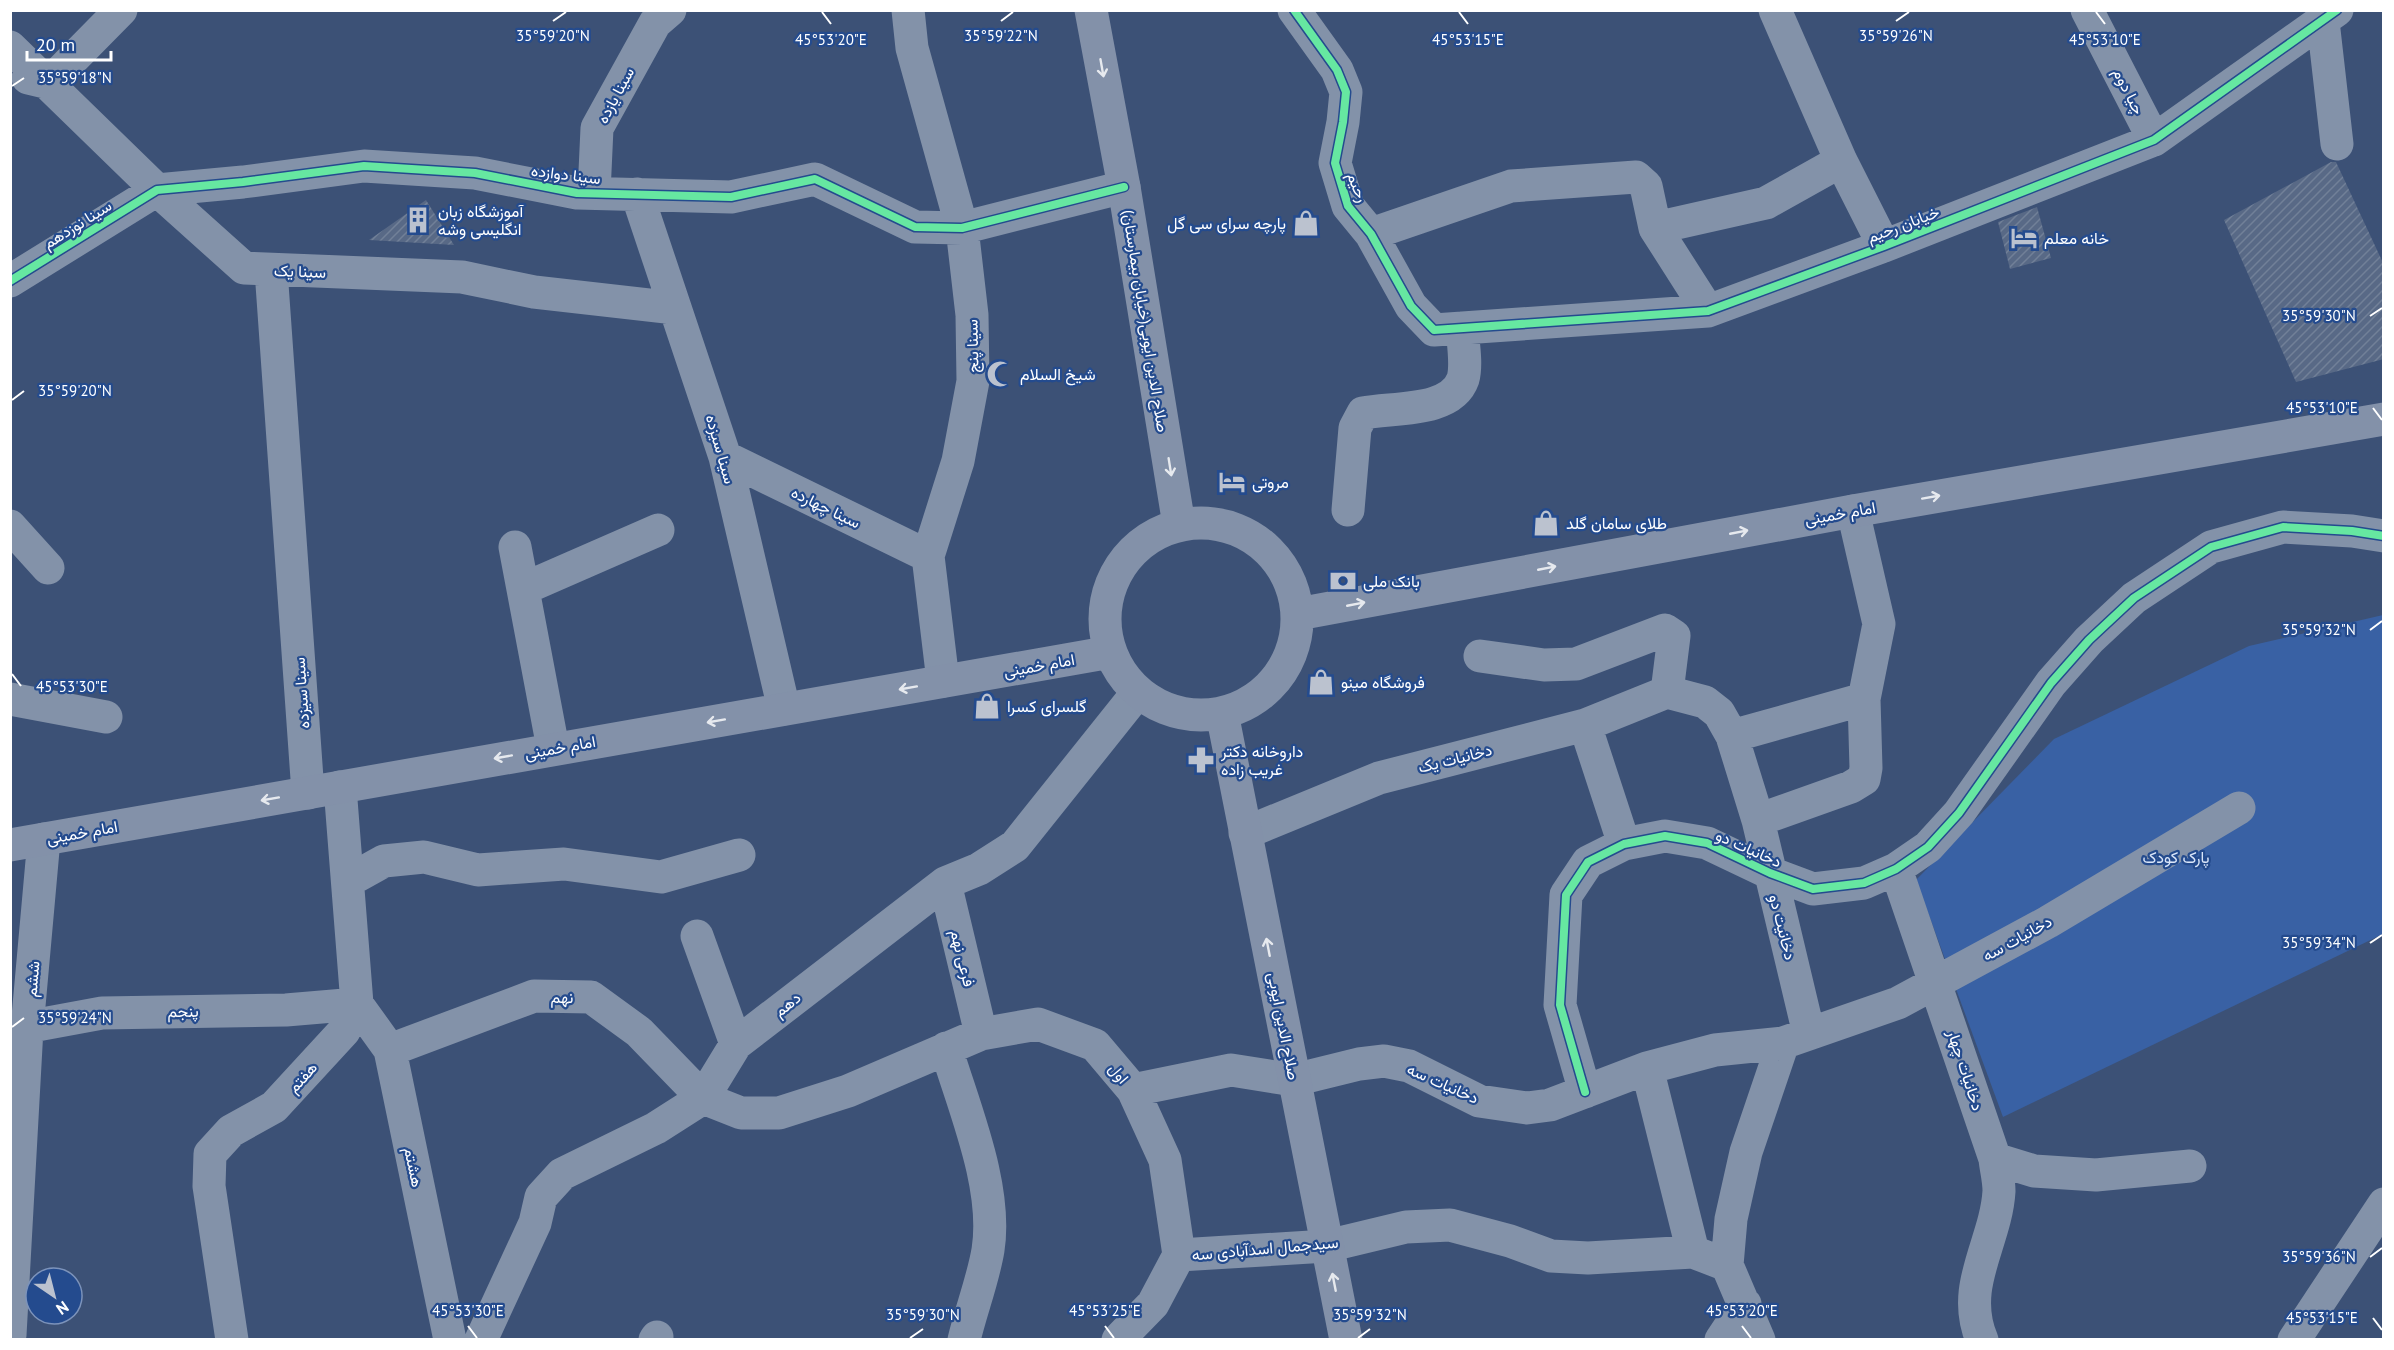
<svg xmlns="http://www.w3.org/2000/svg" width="2394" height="1350" font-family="'PT Sans',Vazirmatn,sans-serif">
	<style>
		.park { fill: #3961a4 }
		.building { fill: url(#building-hatch) }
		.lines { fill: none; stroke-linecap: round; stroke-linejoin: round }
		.minor { stroke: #8392a9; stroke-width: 33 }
		.major { stroke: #8391a9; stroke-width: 33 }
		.cycleway-casing { stroke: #244b8e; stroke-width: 11 }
		.cycleway { stroke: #66e7a1; stroke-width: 8 }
		.oneway { stroke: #e6e9ee }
		.ticks { fill: none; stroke: #fff; stroke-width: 2 }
		.labels { text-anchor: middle; stroke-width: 4.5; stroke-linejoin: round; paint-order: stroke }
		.street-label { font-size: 16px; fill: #fff; stroke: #244b8e }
		.poi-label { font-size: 16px; fill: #fff; stroke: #244b8e; text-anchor: start }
		.park-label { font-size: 16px; fill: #d9e5f9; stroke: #244b8e }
		.ticks-label { font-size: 15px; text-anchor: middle; fill: #fff; stroke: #244b8e; stroke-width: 4.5; stroke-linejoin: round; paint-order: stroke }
	</style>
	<defs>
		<pattern id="building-hatch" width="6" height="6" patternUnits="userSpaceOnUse" patternTransform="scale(1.5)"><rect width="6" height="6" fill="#586986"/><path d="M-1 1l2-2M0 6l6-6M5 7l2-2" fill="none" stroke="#718098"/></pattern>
	</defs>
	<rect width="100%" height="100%" fill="#3c5176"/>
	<path class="park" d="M2383,615V934L2003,1117L1916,880L2054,739L2249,646Z"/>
	<path class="building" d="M2331,162H2336L2384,265V359L2296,382L2224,220Z
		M426,200L454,245L369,240Z
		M2037,207L2051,258L2010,269L1998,222Z"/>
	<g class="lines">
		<path class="minor" d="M908,10L912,48L962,228L972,315L973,381L958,461L928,556L943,681
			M1294,10L1337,70L1346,92L1343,122L1335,163L1348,206L1371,234L1411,306L1434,330L1708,311L1884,246L2154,140L2337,10
			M1775,10L1841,161L1884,246
			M2087,10L2154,140
			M2323,21L2337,144
			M10,47L157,190L244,268L462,277L534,292L675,308
			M28,78L49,83L121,10
			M594,193L597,128L655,23L670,10
			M637,194L725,457L784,709
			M1655,228L1766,203L1841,161
			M1371,234L1511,186L1636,177L1646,186L1655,228L1708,311
			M271,270L308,793
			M10,281L157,190L243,182L364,166L475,173L577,193L731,197L815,179L915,227L962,228L1124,187
			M725,457L928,556
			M1348,510L1355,428L1363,413C1393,407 1451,413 1463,379C1467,365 1463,342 1462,328
			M10,526L48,568
			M515,547L553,748
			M523,589L658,530
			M1480,656L1544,665L1576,664L1665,630L1674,636L1667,692
			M1667,692L1705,702L1719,713L1732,736L1758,820L1809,1034
			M10,699L106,717
			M1585,725L1624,844
			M1732,736L1864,699
			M1758,820L1851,787L1864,779L1866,768L1864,699L1879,624L1853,511
			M1245,833L1379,778L1585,725L1667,692
			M1896,869L1995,1159C1996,1169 1999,1180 1999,1191C1996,1243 1959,1286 1982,1340
			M348,881L384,861L424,857L478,870L564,864L661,877L739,855
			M945,883L981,1034
			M697,936L736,1044
			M10,1030L102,1013L286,1010L357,1004L390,1050L450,1340
			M946,1048C964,1108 998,1187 988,1250C983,1280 971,1310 964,1340
			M390,1050L534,996L591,997L639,1032L703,1098L741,1113H779L848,1091L981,1034L1038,1024L1095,1045L1133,1090L1165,1160L1179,1255L1153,1304L1118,1340
			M1647,1068L1693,1252
			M1133,1090L1231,1070L1294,1080L1359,1064L1384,1061L1409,1066L1479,1101L1527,1108L1550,1105L1647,1068L1715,1050L1783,1043L1898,1003L2048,922L2239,808
			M1585,1092L1560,1005L1566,895L1588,862L1624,844L1665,836L1707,843L1770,873L1813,889L1864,883L1896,869L1928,847L1959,813L2051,683L2089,640L2134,598L2211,547L2283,527L2352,531L2384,536
			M1995,1159L2034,1171L2096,1175L2190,1166
			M1179,1255L1327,1246L1406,1227L1450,1225L1510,1241L1551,1256L1588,1258L1693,1252L1727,1265L1759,1340
			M1727,1265L1731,1219L1746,1152L1783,1043
			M10,1335L27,1028L44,839
			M232,1340L209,1186L210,1154L231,1131L274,1107L344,1031L357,1004L340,787
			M481,1340L535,1223L541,1197L562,1174L656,1128L703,1098L736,1044L945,883L979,869L1015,846L1138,692
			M655,1340L657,1337
			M1721,1340L1745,1304
			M2294,1340L2384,1204"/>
		<path class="major" d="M1091,10L1124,187L1179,525
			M1105 619a96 96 0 1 1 192 0a96 96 0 1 1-192 0Z
			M1298,614L1853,511L2384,419
			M1222,713L1346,1340
			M10,845L1111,652"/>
		<g class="cycleway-casing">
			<path id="cycleway" d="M1294,10L1337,70L1346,92L1343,122L1335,163L1348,206L1371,234L1411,306L1434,330L1708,311L1884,246L2154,140L2337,10
				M10,281L157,190L243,182L364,166L475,173L577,193L731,197L815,179L915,227L962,228L1124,187
				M1585,1092L1560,1005L1566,895L1588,862L1624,844L1665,836L1707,843L1770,873L1813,889L1864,883L1896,869L1928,847L1959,813L2051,683L2089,640L2134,598L2211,547L2283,527L2352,531L2384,536"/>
		</g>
		<use href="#cycleway" class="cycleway"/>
	</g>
	<defs><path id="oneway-shaft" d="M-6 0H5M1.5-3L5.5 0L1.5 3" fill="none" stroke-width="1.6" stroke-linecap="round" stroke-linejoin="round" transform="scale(1.5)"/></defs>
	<g class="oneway">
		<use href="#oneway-shaft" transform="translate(1102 68) rotate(80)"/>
		<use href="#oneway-shaft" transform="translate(1170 467) rotate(81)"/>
		<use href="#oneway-shaft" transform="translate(1931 497) rotate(-10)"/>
		<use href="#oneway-shaft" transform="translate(1739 532) rotate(-11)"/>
		<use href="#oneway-shaft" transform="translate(1547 568) rotate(-11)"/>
		<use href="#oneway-shaft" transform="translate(1356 604) rotate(-11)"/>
		<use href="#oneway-shaft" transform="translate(908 688) rotate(170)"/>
		<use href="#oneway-shaft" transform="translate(716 721) rotate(170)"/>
		<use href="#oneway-shaft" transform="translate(503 757) rotate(170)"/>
		<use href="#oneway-shaft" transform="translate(270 799) rotate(170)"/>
		<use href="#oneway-shaft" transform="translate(1268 947) rotate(-101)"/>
		<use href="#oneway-shaft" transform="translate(1334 1282) rotate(-101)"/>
	</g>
	<path class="ticks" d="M822,12L831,24M1459,12L1468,24M2096,12L2105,24M553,21L566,12M1001,21L1013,12M1896,21L1909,12M12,86L24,78M2370,316L2382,308M12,400L24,391M2373,408L2382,420M2370,630L2382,621M12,674L21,686M2370,943L2382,935M12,1027L24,1018M2370,1257L2382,1248M2373,1318L2382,1330M468,1326L477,1338M1105,1326L1114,1338M1742,1326L1751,1338M910,1338L923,1329M1358,1338L1370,1329"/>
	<defs>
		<g id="building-bare" transform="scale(2.07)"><path d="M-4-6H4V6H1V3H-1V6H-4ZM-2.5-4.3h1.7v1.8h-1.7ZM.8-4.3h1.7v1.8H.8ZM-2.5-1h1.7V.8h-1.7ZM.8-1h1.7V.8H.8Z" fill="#bbc2cf" stroke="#244b8e" stroke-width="2.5" paint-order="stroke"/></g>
		<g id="shop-bare" transform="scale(2.07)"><path d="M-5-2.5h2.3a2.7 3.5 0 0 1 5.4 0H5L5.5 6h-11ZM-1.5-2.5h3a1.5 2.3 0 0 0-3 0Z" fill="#bbc2cf" stroke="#244b8e" stroke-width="2.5" paint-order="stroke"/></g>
		<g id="hotel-bare" transform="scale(2.07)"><path d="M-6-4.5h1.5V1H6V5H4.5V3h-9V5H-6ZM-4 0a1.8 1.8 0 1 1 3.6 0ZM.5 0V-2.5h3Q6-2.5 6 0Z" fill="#bbc2cf" stroke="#244b8e" stroke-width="2.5" paint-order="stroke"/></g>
		<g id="mosque-bare" transform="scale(2.07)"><path d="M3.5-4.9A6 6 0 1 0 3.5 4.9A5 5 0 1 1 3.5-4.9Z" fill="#bbc2cf" stroke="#244b8e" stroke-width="2.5" paint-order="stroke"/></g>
		<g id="bank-bare" transform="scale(2.07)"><path d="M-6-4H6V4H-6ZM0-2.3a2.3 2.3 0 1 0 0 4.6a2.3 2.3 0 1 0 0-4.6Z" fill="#bbc2cf" stroke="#244b8e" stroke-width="2.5" paint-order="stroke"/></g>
		<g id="pharmacy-bare" transform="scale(2.07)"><path d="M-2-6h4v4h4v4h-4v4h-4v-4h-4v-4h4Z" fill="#bbc2cf" stroke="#244b8e" stroke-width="2.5" paint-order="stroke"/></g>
	</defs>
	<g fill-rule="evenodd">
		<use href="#building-bare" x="418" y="220"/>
		<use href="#shop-bare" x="1306" y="223"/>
		<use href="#hotel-bare" x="2024" y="238"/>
		<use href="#mosque-bare" x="1000" y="374"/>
		<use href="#hotel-bare" x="1232" y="482"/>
		<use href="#shop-bare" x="1546" y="523"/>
		<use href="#bank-bare" x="1343" y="581"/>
		<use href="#shop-bare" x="1321" y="682"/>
		<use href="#shop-bare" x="987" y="706"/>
		<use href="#pharmacy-bare" x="1201" y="760"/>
	</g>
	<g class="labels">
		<g class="street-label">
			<text transform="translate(2129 91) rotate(63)" y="6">چیا دوم</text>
			<text transform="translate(615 95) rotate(-62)" y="6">سینا یازده</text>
			<text transform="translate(566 174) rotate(7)" y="6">سینا دوازده</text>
			<text transform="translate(1358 187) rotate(68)" y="6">رحیم</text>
			<text transform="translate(77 224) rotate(-32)" y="6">سینا نوزدهم</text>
			<text transform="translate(1903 224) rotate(-21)" y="6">خیابان رحیم</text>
			<text transform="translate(300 271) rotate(2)" y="6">سینا یک</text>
			<text transform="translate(1146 321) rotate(81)" y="6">صلاح الدین ایوبی(خیابان بیمارستان)</text>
			<text transform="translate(972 346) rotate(-91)" y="6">سینا پنج</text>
			<text transform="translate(721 449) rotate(74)" y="6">سینا سیزده</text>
			<text transform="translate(826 507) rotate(26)" y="6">سینا چهارده</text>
			<text transform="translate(1840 513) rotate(-10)" y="6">امام خمینی</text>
			<text transform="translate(1039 665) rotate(-10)" y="6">امام خمینی</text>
			<text transform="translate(301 693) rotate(-94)" y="6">سینا سیزده</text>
			<text transform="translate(560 747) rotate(-10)" y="6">امام خمینی</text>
			<text transform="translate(1455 758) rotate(-14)" y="6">دخانیات یک</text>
			<text transform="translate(82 832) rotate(-10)" y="6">امام خمینی</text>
			<text transform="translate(1749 848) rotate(24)" y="6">دخانیات دو</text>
			<text transform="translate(1783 927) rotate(76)" y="6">دخانیت دو</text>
			<text transform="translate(2017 938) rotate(-29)" y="6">دخانیات سه</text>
			<text transform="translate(963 958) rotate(76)" y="6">فرعی نهم</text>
			<text transform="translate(32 979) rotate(-85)" y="6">ششم</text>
			<text transform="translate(562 997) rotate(1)" y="6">نهم</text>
			<text transform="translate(787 1004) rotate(-38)" y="6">دهم</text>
			<text transform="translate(183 1011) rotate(-1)" y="6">پنجم</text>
			<text transform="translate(1284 1026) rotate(79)" y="6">صلاح الدین ایوبی</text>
			<text transform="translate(1966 1070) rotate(72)" y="6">دخانیات چهار</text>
			<text transform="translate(1119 1073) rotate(50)" y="6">اول</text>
			<text transform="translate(302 1077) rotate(-48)" y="6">هفتم</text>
			<text transform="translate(1443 1083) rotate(24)" y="6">دخانیات سه</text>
			<text transform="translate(414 1167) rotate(78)" y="6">هشتم</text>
			<text transform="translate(1265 1248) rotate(-5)" y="6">سیدجمال اسدآبادی سه</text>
		</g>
		<g class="poi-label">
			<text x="438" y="217">آموزشگاه زبان<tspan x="438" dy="18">انگلیسی وشه</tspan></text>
			<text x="1286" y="229" text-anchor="end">پارچه سرای سی گل</text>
			<text x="2044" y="244">خانه معلم</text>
			<text x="1020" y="380">شیخ السلام</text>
			<text x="1252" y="488">مروتی</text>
			<text x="1566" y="529">طلای سامان گلد</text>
			<text x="1363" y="587">بانک ملی</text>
			<text x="1341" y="688">فروشگاه مینو</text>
			<text x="1007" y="712">گلسرای کسرا</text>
			<text x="1221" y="757">داروخانه دکتر<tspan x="1221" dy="18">غریب زاده</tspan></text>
		</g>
		<g class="park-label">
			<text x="2176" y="863">پارک کودک</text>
		</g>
	</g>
	<g class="ticks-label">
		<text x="553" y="41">35°59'20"N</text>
		<text x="1001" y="41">35°59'22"N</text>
		<text x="1896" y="41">35°59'26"N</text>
		<text x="1468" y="45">45°53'15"E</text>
		<text x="2105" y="45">45°53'10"E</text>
		<text x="831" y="45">45°53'20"E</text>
		<text x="75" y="83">35°59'18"N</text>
		<text x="2319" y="321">35°59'30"N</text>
		<text x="75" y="396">35°59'20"N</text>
		<text x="2322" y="413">45°53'10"E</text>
		<text x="2319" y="635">35°59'32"N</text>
		<text x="72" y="692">45°53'30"E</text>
		<text x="2319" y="948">35°59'34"N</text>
		<text x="75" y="1023">35°59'24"N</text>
		<text x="2319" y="1262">35°59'36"N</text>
		<text x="468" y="1316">45°53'30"E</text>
		<text x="1105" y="1316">45°53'25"E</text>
		<text x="1742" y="1316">45°53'20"E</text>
		<text x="923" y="1320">35°59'30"N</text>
		<text x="1370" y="1320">35°59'32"N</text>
		<text x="2322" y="1323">45°53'15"E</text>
	</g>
	<rect width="2394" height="1350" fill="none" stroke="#ffffff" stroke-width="24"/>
	<g transform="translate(54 1296) rotate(145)"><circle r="28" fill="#244b8e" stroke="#7c93bb" stroke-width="1.5"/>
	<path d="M0-4.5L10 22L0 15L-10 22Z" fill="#bbc2cf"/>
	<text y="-9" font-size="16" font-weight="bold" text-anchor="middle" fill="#ffffff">N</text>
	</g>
	<path d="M27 51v9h84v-9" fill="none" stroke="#ffffff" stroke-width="3"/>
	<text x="36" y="51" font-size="18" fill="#ffffff" stroke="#244b8e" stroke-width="4.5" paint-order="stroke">20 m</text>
</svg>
